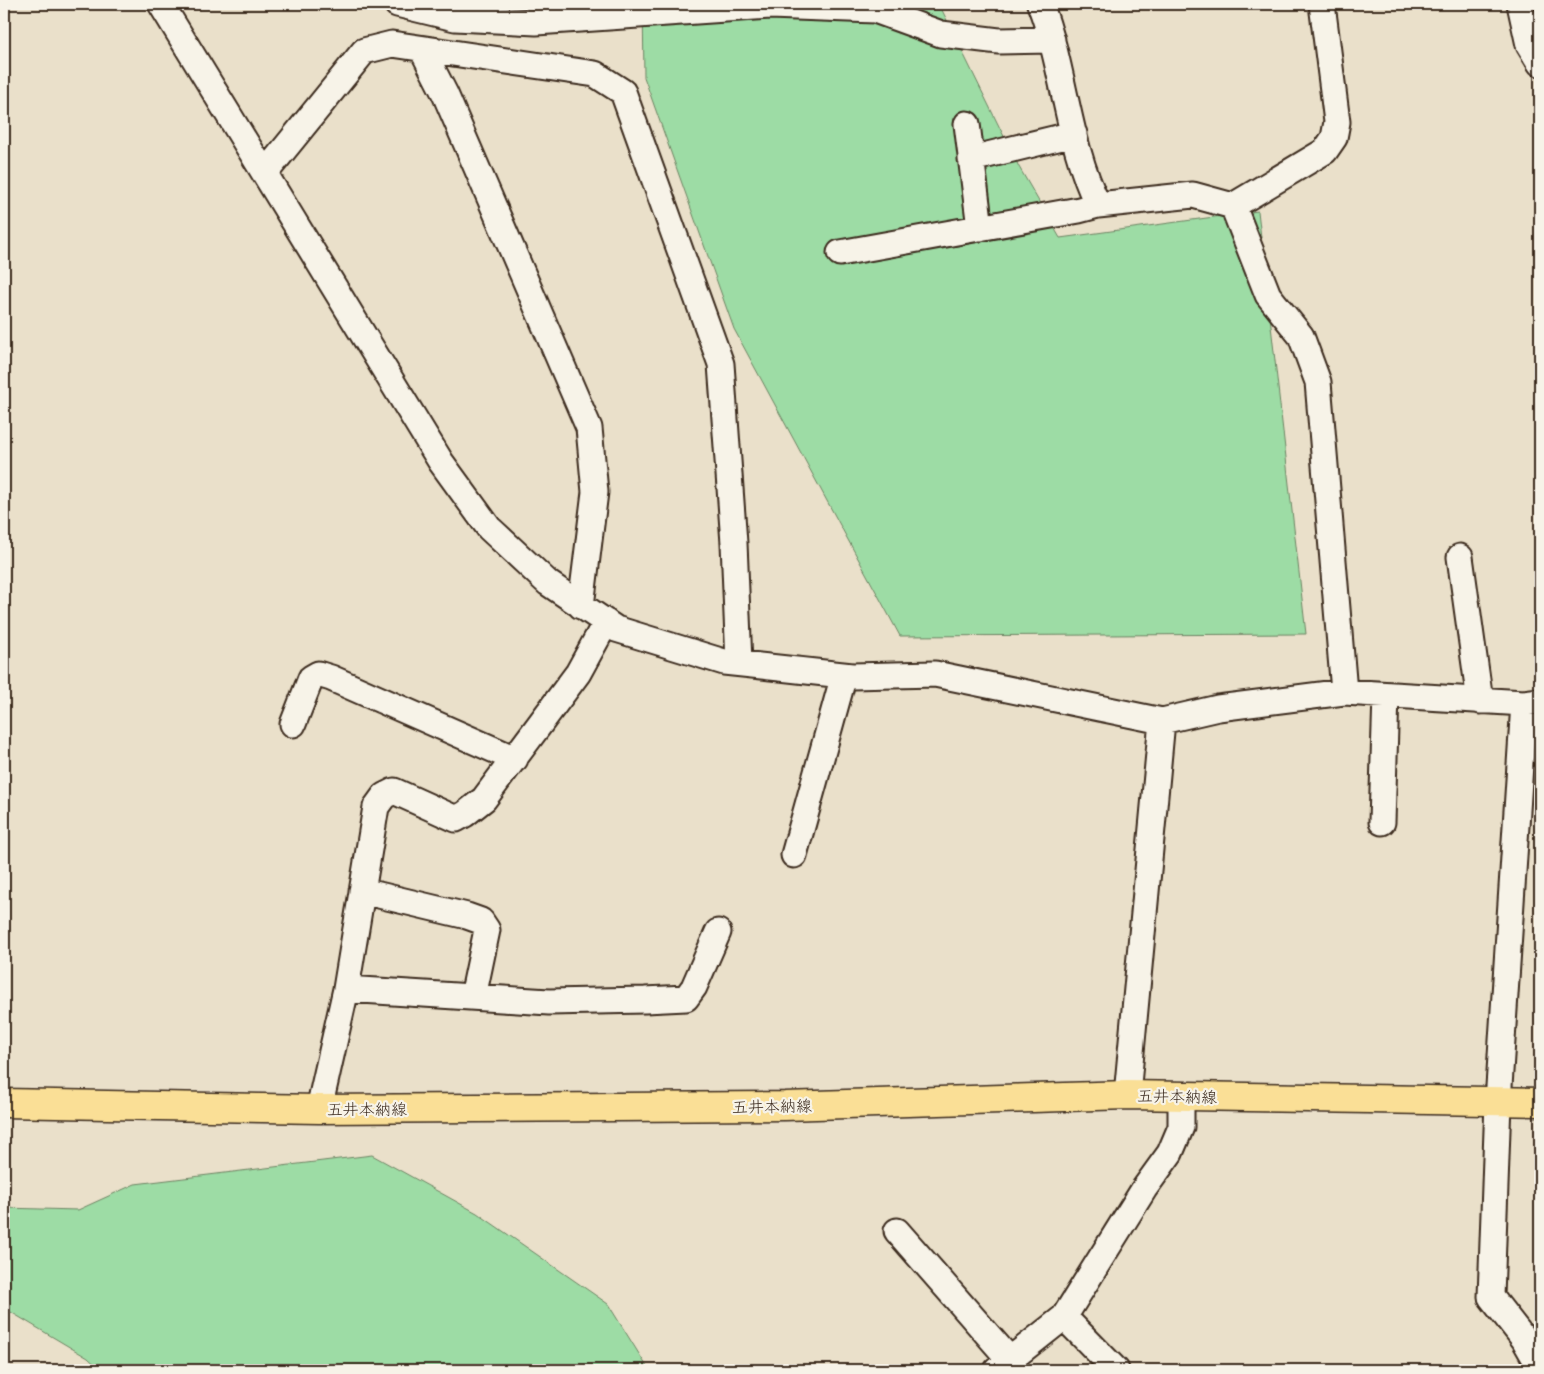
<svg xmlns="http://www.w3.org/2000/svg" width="1544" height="1374" font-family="Mynerve,'Klee One',sans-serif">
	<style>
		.green { fill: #9ddca5; stroke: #6c8362 }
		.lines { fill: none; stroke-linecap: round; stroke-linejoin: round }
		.minor-casing { stroke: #3b2a1e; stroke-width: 29 }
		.primary-casing { stroke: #3b2a1e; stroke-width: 31 }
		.minor { stroke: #f7f3e8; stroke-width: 25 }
		.primary { stroke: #fadf96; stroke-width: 28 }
		.labels { text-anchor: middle; stroke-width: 4.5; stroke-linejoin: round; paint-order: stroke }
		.street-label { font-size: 16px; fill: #3b2a1e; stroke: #f7f3e8 }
	</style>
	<rect width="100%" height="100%" fill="#eae0ca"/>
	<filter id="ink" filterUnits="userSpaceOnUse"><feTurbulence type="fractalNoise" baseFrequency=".02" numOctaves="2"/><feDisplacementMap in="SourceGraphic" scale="10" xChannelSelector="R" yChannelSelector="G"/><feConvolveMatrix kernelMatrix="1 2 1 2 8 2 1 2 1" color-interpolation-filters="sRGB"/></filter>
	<g filter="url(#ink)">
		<path class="green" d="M643,4H939L1019,167L1060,238L1258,211L1306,634L900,636L734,329L644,77Z
			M372,1155L477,1213L608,1304L649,1370H101L88,1358L4,1308V1208L78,1210L135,1184Z"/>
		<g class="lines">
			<g class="minor-casing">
				<path id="minor" d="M161,4L441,462L489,528L548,583L616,629L724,662L852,676L935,674L1162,721L1218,708L1344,692L1524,703L1540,701
					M397,4L455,18L536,22L770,6L875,10L941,34L999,41L1052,40
					M1040,4C1065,69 1067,142 1098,205L1193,195L1233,206L1325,151L1334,138L1337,122L1322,4
					M1520,4L1529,45L1540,63
					M422,49L445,94L589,428L595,492L581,606
					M967,124L980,228
					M971,159L1074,134
					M265,173L364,51L392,44L595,74L623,92L721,364L734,543L739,663
					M1233,206L1268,295L1301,336L1318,382L1344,692
					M840,253L1079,210L1098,205
					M1460,557L1480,701
					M1524,703L1498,1102L1491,1297L1524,1339L1540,1367
					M293,724L311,678L318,674L331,678L515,759
					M1382,822L1386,695
					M794,855L844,675
					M362,891L467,916L481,921L487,930L473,997
					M346,989L549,1002L645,1000L686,998L694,987L718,932
					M1127,1095L1162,721
					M319,1109L346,989L376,807L384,796L394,791L456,819L465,814L484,799L578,673L606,622
					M897,1231L1010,1360
					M1064,1317L1116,1370
					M997,1370L1064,1317L1144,1189L1170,1153L1181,1127V1096"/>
			</g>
			<g class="primary-casing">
				<path id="primary" d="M4,1103L319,1109L785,1106L1127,1095L1540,1102"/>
			</g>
			<use href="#minor" class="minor"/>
			<use href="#primary" class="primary"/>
		</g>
	</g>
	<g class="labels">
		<g class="street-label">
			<text transform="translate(1177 1096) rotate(1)" y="6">五井本納線</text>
			<text transform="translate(772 1106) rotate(-1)" y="6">五井本納線</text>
			<text x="367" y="1115">五井本納線</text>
		</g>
	</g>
	<rect width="1544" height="1374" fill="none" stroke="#f7f3e8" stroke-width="20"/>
	<rect x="10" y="10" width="1524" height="1354" fill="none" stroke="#3b2a1e" stroke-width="2" filter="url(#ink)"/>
</svg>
